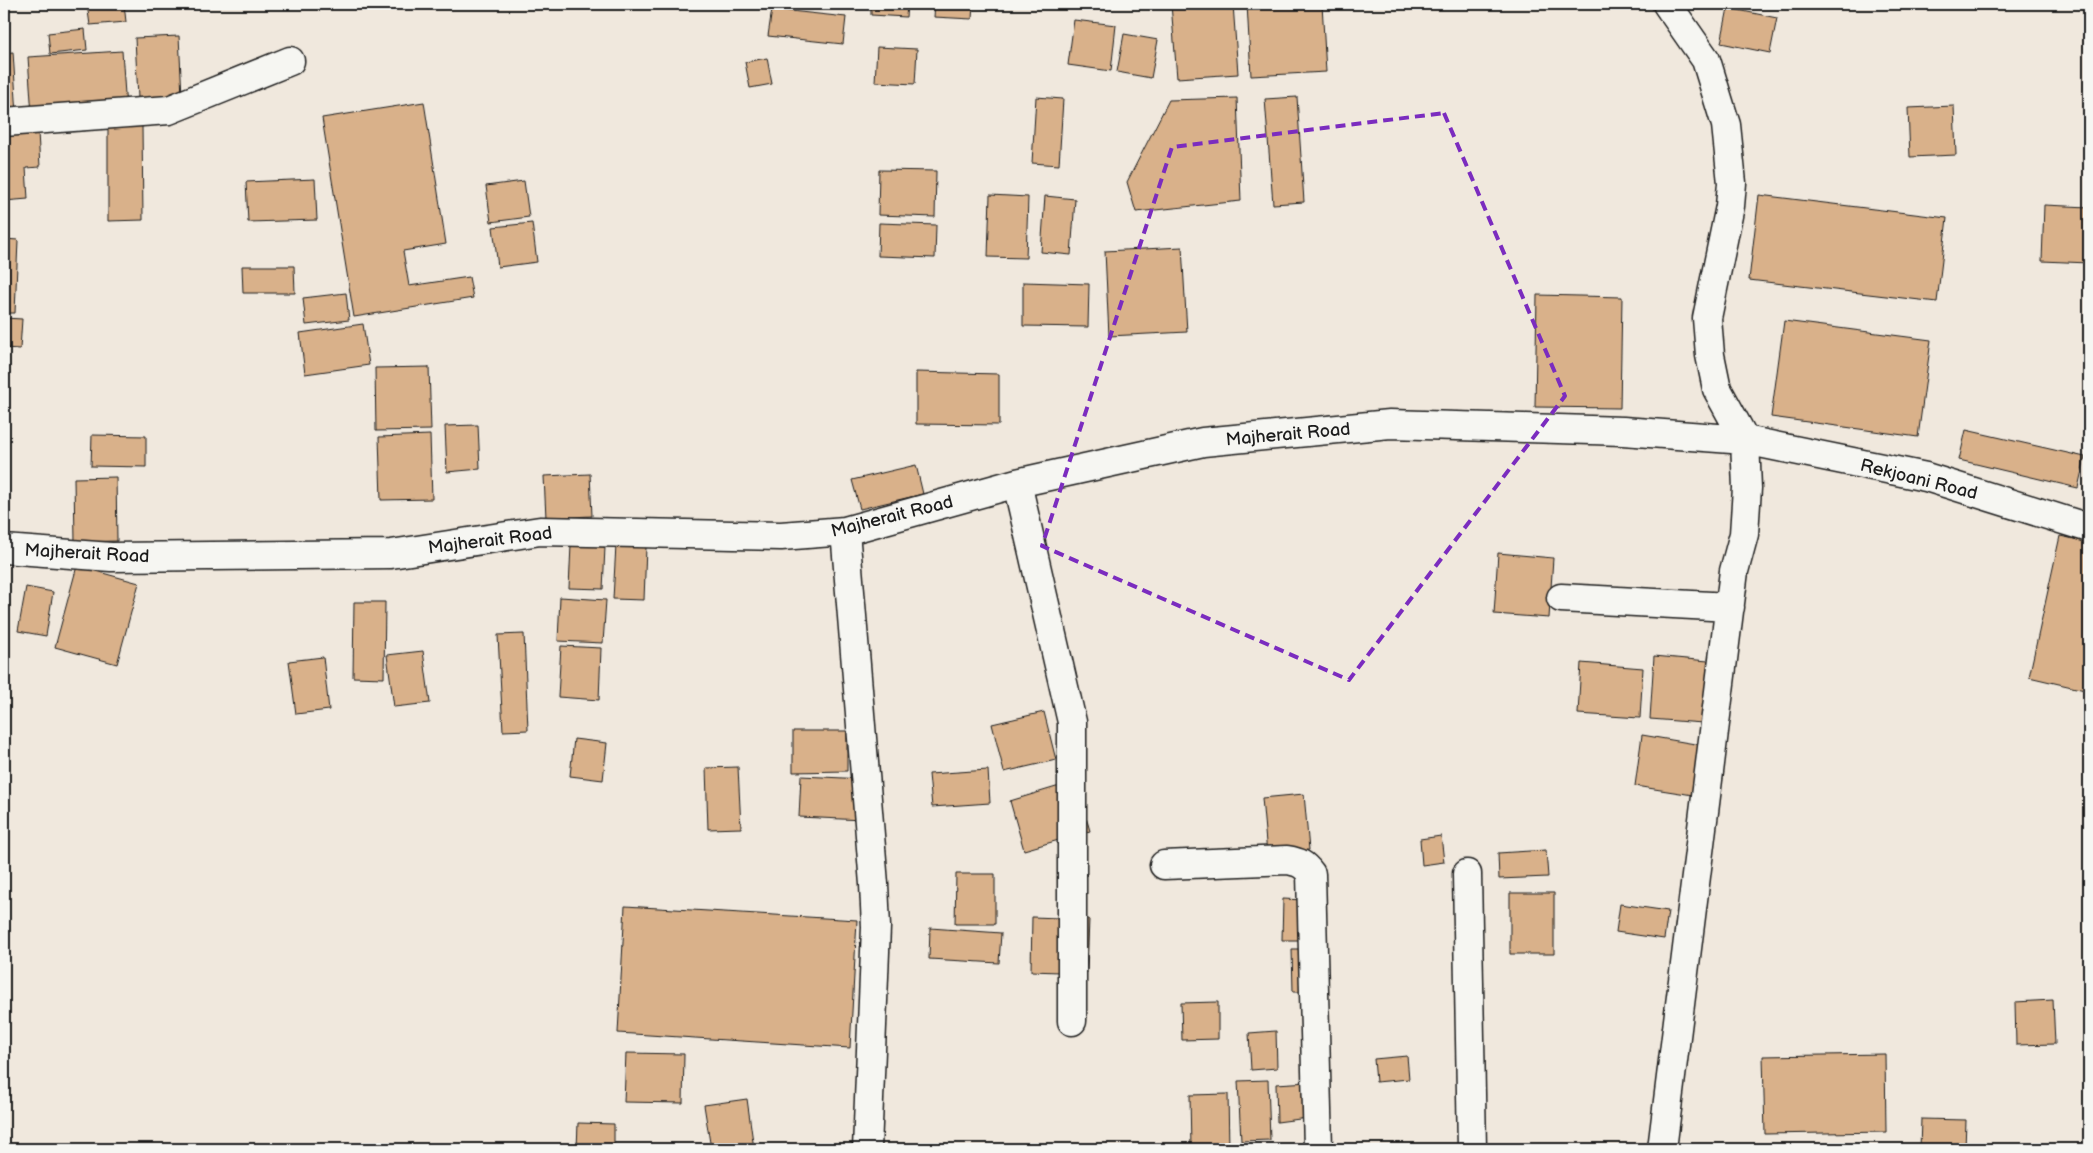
<svg xmlns="http://www.w3.org/2000/svg" width="2093" height="1153" font-family="'Balsamiq Sans',sans-serif">
	<style>
		.building { fill: #d9b18a; stroke: #1c1c1c }
		.lines { fill: none; stroke-linecap: round; stroke-linejoin: round }
		.minor-casing { stroke: #1c1c1c; stroke-width: 31 }
		.minor { stroke: #f6f6f2; stroke-width: 28 }
		.marked { fill: none; stroke: #7b2cbf; stroke-width: 4; stroke-dasharray: 10 6; stroke-linejoin: round }
		.labels { text-anchor: middle; stroke-width: 4; stroke-linejoin: round; paint-order: stroke }
		.street-label { font-size: 18px; fill: #1c1c1c; stroke: #f6f6f2 }
	</style>
	<rect width="100%" height="100%" fill="#f0e8dd"/>
	<filter id="ink" filterUnits="userSpaceOnUse"><feTurbulence type="fractalNoise" baseFrequency=".02" numOctaves="2"/><feDisplacementMap in="SourceGraphic" scale="10" xChannelSelector="R" yChannelSelector="G"/><feConvolveMatrix kernelMatrix="1 2 1 2 8 2 1 2 1" color-interpolation-filters="sRGB"/></filter>
	<g filter="url(#ink)">
		<path class="building" d="M87,4H124L126,22L90,25Z
			M871,4H907L906,17L871,15Z
			M935,4H973L972,19L934,17Z
			M1171,4H1233L1238,74L1177,78Z
			M1247,4H1322L1326,72L1251,76Z
			M1728,8L1777,18L1770,53L1721,43Z
			M772,9L846,17L843,44L768,36Z
			M1074,20L1116,25L1111,71L1068,65Z
			M85,29L87,50L50,54L48,33Z
			M1124,34L1158,40L1151,78L1117,72Z
			M179,36L182,96L138,98L135,38Z
			M877,47L917,49L915,84L875,82Z
			M122,51L126,109L32,115L28,57Z
			M13,52L17,115L4,116V53Z
			M767,58L772,84L750,88L745,62Z
			M1036,97L1063,99L1059,165L1032,163Z
			M1297,97L1304,202L1273,204L1265,99Z
			M1237,98L1241,201L1136,212L1127,182L1169,100Z
			M424,102L446,244L403,251L409,286L469,277L473,298L354,317L322,118Z
			M1954,106L1956,155L1910,157L1908,108Z
			M142,126L143,220L108,221V127Z
			M38,132L40,167L26,168L28,199L4,201V134Z
			M879,170L936,171L935,217L878,215Z
			M315,179L317,220L248,222L246,182Z
			M524,181L529,217L491,222L486,186Z
			M990,195L1028,197L1026,258L988,257Z
			M1759,195L1947,218L1937,302L1749,280Z
			M1045,196L1075,199L1071,255L1041,252Z
			M2044,205L2089,207V263L2042,261Z
			M532,223L537,262L498,267L493,227Z
			M879,223L936,225L935,258L878,256Z
			M4,239L18,240L15,313H4Z
			M1182,247L1187,332L1109,336L1105,251Z
			M242,266H294L295,293H243Z
			M1023,282L1089,284L1088,327L1023,326Z
			M346,293L349,320L306,325L303,298Z
			M1537,295L1622,297L1620,408L1535,407Z
			M4,318L22,319L20,349L4,348Z
			M1784,321L1931,340L1918,437L1771,417Z
			M363,324L369,365L305,374L300,333Z
			M429,367L431,430L376,431L375,368Z
			M916,372L999,374V425L916,424Z
			M478,425L480,469L447,472L445,426Z
			M1966,430L2085,457L2078,488L1959,460Z
			M92,435L146,436V467L91,466Z
			M430,435L432,499L381,500L379,437Z
			M916,465L923,494L860,509L852,480Z
			M590,474L592,516L546,518L544,476Z
			M116,477L117,541L75,542L74,478Z
			M2060,536L2089,542V691L2029,677Z
			M571,545L605,547L603,589L569,588Z
			M616,545L646,547L644,600L613,599Z
			M1498,553L1553,558L1549,618L1494,614Z
			M77,566L139,583L117,664L55,647Z
			M26,587L53,592L46,636L18,631Z
			M560,597L606,600L603,643L558,641Z
			M354,602H385L384,678L353,677Z
			M524,634L528,730L503,731L498,635Z
			M561,646L601,648L599,700L558,697Z
			M423,651L430,703L394,707L387,655Z
			M1654,656L1708,661L1703,723L1650,719Z
			M323,657L329,710L296,714L289,661Z
			M1581,663L1643,668L1640,718L1578,714Z
			M1044,712L1056,760L1004,772L992,724Z
			M793,731H847V771L793,772Z
			M1642,735L1701,745L1693,795L1635,786Z
			M574,739L607,743L603,780L570,776Z
			M738,767L741,828L708,829L706,768Z
			M988,770L990,803L932,807L929,774Z
			M801,776L864,779L863,820L799,817Z
			M1076,781L1090,831L1024,850L1010,801Z
			M1304,794L1309,850L1267,854L1262,798Z
			M1441,836L1444,862L1422,865L1420,839Z
			M1546,850L1548,877L1499,879L1498,853Z
			M956,874H995V924H955Z
			M1510,893H1554V954H1510Z
			M1283,899L1304,900L1303,940H1282Z
			M1620,904L1668,911L1664,939L1616,932Z
			M625,906L857,920L850,1048L618,1033Z
			M1032,917L1089,919L1087,973L1031,971Z
			M930,928L1001,933L999,963L929,959Z
			M1292,949H1309L1310,992H1293Z
			M2053,1000L2055,1044L2016,1045L2015,1002Z
			M1218,1002V1039L1182,1040L1181,1003Z
			M1276,1031L1277,1068L1251,1070L1249,1033Z
			M626,1053L684,1054L683,1103L624,1102Z
			M1885,1054L1886,1132L1765,1134L1763,1056Z
			M1407,1056L1409,1079L1376,1082L1374,1059Z
			M1268,1080L1270,1140L1241,1141L1238,1081Z
			M1309,1082L1315,1117L1277,1122L1276,1084Z
			M1228,1094L1229,1149H1191L1190,1095Z
			M747,1099L754,1149H711L704,1105Z
			M1921,1119L1966,1120L1965,1149H1920Z
			M578,1123L614,1124V1149H577Z"/>
		<g class="lines">
			<g class="minor-casing">
				<path id="minor" d="M4,122L169,110L290,61
					M1017,483L1072,722V1021
					M845,531L874,884L876,927L867,1149
					M4,549L111,557L391,554L540,531L781,536L845,531L1017,483L1203,442L1390,424L1623,431L1745,440L1926,477L2089,528
					M1561,598L1730,607
					M1164,865L1287,860C1299,862 1304,864 1311,874L1318,1149
					M1467,874L1472,1149
					M1662,1149L1734,571L1744,534L1747,488L1745,440L1717,389L1710,355L1707,318L1730,206L1732,183L1726,125L1706,60L1667,4"/>
			</g>
			<use href="#minor" class="minor"/>
		</g>
	</g>
	<path class="marked" d="M1444,113L1565,396L1349,680L1042,546L1172,147Z"/>
	<g class="labels">
		<g class="street-label">
			<text transform="translate(1288 434) rotate(-5)" y="6">Majherait Road</text>
			<text transform="translate(1919 479) rotate(14)" y="6">Rekjoani Road</text>
			<text transform="translate(892 516) rotate(-14)" y="6">Majherait Road</text>
			<text transform="translate(490 540) rotate(-7)" y="6">Majherait Road</text>
			<text transform="translate(87 553) rotate(3)" y="6">Majherait Road</text>
		</g>
	</g>
	<rect width="2093" height="1153" fill="none" stroke="#f6f6f2" stroke-width="20"/>
	<rect x="10" y="10" width="2073" height="1133" fill="none" stroke="#1c1c1c" stroke-width="2" filter="url(#ink)"/>
</svg>
